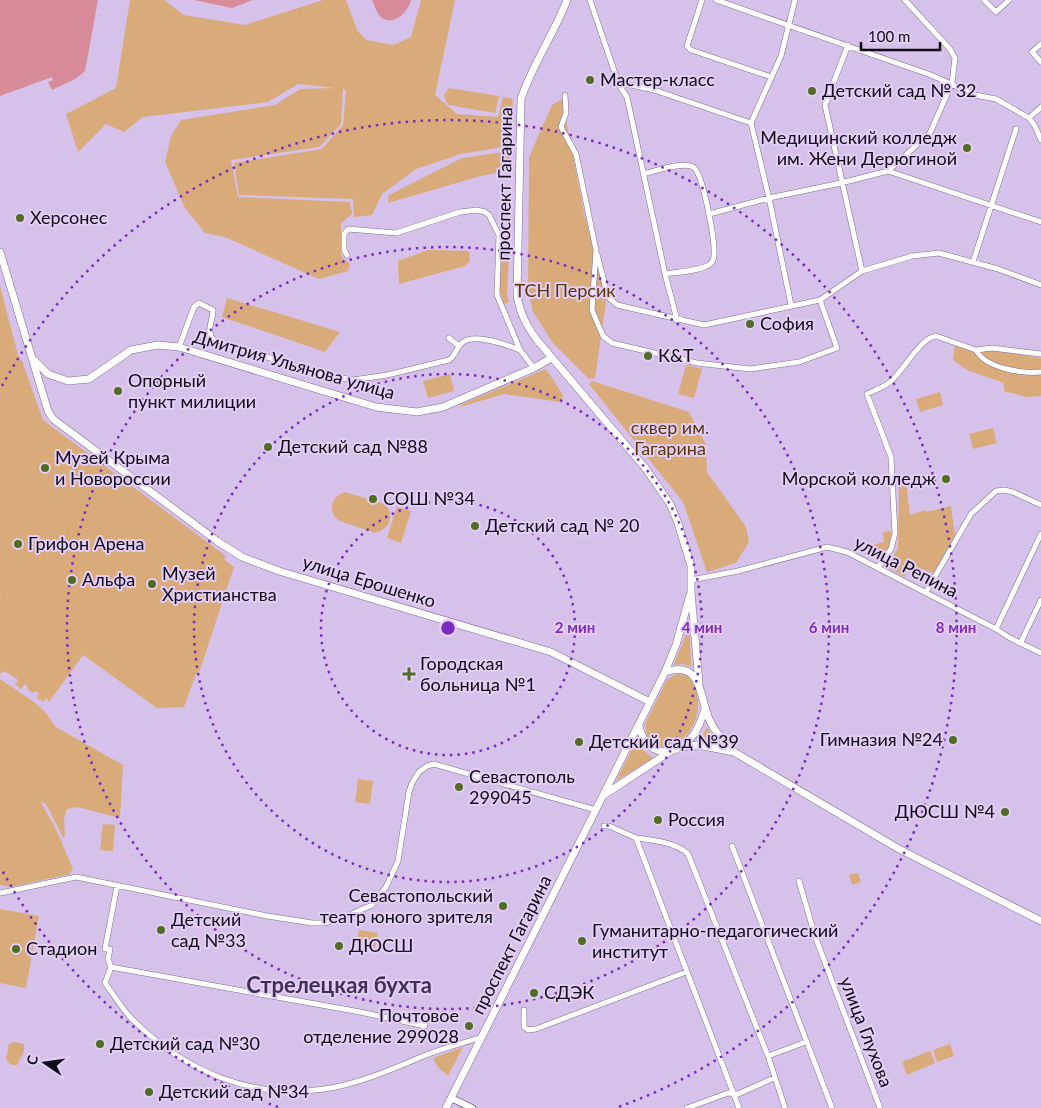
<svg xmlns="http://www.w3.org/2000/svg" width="1041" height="1108" font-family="Lato,sans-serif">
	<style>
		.green { fill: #d9ab7a }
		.water { fill: #d78a98 }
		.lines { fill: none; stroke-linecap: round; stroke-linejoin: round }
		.minor-casing { stroke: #806c92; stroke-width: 6 }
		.tertiary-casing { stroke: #806c92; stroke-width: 8 }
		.secondary-casing { stroke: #806c92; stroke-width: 8 }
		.minor { stroke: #fff; stroke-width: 5 }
		.tertiary { stroke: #fff; stroke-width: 6 }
		.secondary { stroke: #fff; stroke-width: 7 }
		.ring { fill: none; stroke: #7b2cbf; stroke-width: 2.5; stroke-dasharray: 2.5 5 }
		.poi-dot { fill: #506d21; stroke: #e3cef8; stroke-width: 2 }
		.labels { text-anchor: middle; stroke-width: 4; stroke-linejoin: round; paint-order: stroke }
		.poi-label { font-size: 18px; fill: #110a18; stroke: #e3cef8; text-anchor: start }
		.street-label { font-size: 18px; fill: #110a18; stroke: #e3cef8 }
		.park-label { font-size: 18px; fill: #5a3709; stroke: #e3cef8 }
		.district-label { font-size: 22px; font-weight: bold; fill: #413051; stroke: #e3cef8 }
		.centre { fill: #7b2cbf; stroke: #e3cef8; stroke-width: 2.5 }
		.ring-label { font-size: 15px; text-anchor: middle; font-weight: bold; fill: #7b2cbf; stroke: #e3cef8; stroke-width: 4; stroke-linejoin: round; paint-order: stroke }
	</style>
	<rect width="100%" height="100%" fill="#d6c1ea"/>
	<path class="green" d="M130,0H164L184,15L245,25L323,0H346L357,30L366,40L393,45L411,37L421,0H455L435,95L457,114L498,117L503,97L513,99L509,146L461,154L416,169L382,194L372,215L354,217L353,199L239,195L234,163L322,149L343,125L346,90L343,89L341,124L319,147L231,160L238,197L350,202L352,214L341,223V256L350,264L348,271L319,279L225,237L205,233L185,208L165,162L171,136L181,120L275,105L300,89L335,88L298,84L268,102L143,117L124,132L106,124L78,152L66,114L116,88Z
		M449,88L499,96L495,113L449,105L446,102L444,95Z
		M562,99L584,212L606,302L595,378L589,379L553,343L533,312L528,292L529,157L552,105Z
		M510,151L509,170L477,177L388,203L389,195L462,158Z
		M501,238H510L507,293L509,302L504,304L500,291Z
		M428,250L469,251L470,261L465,266L399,284L398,261Z
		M0,286L18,355L22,361L43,420L226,556L224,559L234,567L200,670L196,674L184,707L157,708L83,655L49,702L47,698L43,702L37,698L39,693L35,691L33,693L28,690L27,685L25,684L21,689L15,684L18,682L17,679L4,671L0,674V596H2L0,595Z
		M227,298L340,332L325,352L222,317Z
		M955,344L1041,358V396L1026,397L1004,391V383L967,370L953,360Z
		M686,365L702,369L694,398L678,394Z
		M546,369L563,395L561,402L504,394L460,407L462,404Z
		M450,374L454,391L428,398L423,381Z
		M592,381L689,412L706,444L707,472L746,527L749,542L736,563L707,572L683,502L589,384Z
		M940,392L943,405L920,412L916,399Z
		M993,428L997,443L973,449L969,434Z
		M899,482H906L910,515L925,510L926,512L951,506L955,535L934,573L908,565L905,577L887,567L898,548Z
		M345,492L385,504C395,515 390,529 375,533L340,521C327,513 330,497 345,492Z
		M397,507L411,511L401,543L387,538Z
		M890,531L892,534L888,548L879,561L859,551L860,548L884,542L883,532Z
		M690,630L691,666L681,664L674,665L687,631Z
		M676,674L687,675C720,712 672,767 650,740C646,734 645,729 646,722L667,680Z
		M0,679L34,702L46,713L56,727L123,765L120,818L77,807L67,809L64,818L65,837H63L46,804L40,801L55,827L73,869L70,874L10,887L0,885Z
		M707,727L719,746L699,742Z
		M635,743L653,758L616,781Z
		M358,779L373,781L370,804L355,802Z
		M103,824L115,825L113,851L100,850Z
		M858,873L861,882L852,885L849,875Z
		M0,909L39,916L26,988L0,983Z
		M359,930L378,933L375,948L357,946Z
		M14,1042L24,1044V1051L17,1065H11L6,1059L9,1044Z
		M950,1044L954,1056L937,1062L933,1050Z
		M463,1047L448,1076L437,1066L433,1058Z
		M930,1051L935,1063L907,1075L902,1062Z"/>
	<path class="water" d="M0,0H98L85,71L75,79L52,90L48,82L53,80L52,77L0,96Z
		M194,0H253L232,8Z
		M372,0H411C408,13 391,29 379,15C376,11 374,4 372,0Z"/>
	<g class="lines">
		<g class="minor-casing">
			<path id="minor" d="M590,0L619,85L627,97L665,274L677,320
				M702,0L687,46L691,50L771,77
				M716,0L931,75L975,95L996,99L1029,118L1035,126L1041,140
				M984,0L996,12L1009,0
				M1041,44L1032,52L1041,62
				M848,45L825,105L862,271
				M619,85H631L654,90L751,123
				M565,95L566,113L561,127L576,154L596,250L592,310L603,336L612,343L697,363L750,369L799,362L837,348L820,300
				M1029,118L1041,107
				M888,171L930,133L952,83L955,58L950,49L905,0
				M644,174C655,171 683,161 693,167C703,172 715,241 714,254C714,258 713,262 710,264C702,271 676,272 665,274
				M709,214L769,198L841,183L888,171L1041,222
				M597,254L608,297L617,305L704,325L820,300L862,271L912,256L939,253L998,269L1041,285
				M347,255L344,250V234L348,229L396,233L460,212L477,210L485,212L489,215L499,235L497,295L520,350L534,368
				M973,262L1016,129
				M791,305L769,198L751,123L781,56L795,0
				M449,338L459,346
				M179,347L194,307L199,303L213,310C213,321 205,332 214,340L317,373L353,380L387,375L449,360C456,355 457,346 463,342C476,333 507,345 520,350
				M976,350C985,368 1022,374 1041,372
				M878,567L891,549L895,533L891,457L867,394C875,390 885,387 891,381C904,370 920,338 936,336L976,350L992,348L1041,354
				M691,580L738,571L827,547L847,552L996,629L1010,638L1041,653
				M926,592L971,514L996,491L1004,490L1013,492L1041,505
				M996,629L1041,534
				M1021,642L1041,600
				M604,826H609L636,838L739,1108
				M636,838C652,840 676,842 688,854L768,1056L785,1108
				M732,846L832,1108
				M799,881L815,936L880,1108
				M117,886L105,949H110L108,959L111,967L105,983C114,995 122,1009 132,1019C183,1070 251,1100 324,1089C355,1085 391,1070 421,1057C440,1049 461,1044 482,1037
				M0,893L76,877L267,916L312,923H325L342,918L372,905L386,887L398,861L409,792L412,783L419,772L427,766L434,764L596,810
				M111,967L360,1012L425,1026
				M524,1010V1027L528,1030L536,1029L686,972
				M768,1056L806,1042
				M687,1108L728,1093L738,1094L774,1078"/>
		</g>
		<g class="tertiary-casing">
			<path id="tertiary" d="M451,1098L472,1108"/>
		</g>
		<g class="secondary-casing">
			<path id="secondary" d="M567,0C554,34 532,65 521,99L517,295C520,313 526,325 537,340L646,469L670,504L678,523L691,566V592L699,683
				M0,252L48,411L53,419L217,541L242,557L279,571L551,652L650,702
				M34,360L48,374L68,381L89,379L131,350L158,345L179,347L376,407L417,412L443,407L534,368L551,358
				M665,672C703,659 699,698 710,721C715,733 725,742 734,752
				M639,726C647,758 675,759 694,734C699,727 702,718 705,709
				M681,747L698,745L734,752L899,849L1041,921
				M604,795L671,751
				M446,1108L665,672L676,645L690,595"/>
		</g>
		<use href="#minor" class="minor"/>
		<use href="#tertiary" class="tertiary"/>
		<use href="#secondary" class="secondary"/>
	</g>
	<g class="ring">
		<circle cx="448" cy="628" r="127"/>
		<circle cx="448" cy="628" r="254"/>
		<circle cx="448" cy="628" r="381"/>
		<path d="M278 1107A508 508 0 0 1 2 870M2 386A508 508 0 1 1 618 1107"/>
	</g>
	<g class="poi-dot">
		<circle cx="590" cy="80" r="5"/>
		<circle cx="812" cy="91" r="5"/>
		<circle cx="967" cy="148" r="5"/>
		<circle cx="20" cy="218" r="5"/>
		<circle cx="750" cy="324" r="5"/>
		<circle cx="648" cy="356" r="5"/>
		<circle cx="118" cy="391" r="5"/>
		<circle cx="268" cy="447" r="5"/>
		<circle cx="45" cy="468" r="5"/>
		<circle cx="946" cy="479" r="5"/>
		<circle cx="373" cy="499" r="5"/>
		<circle cx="475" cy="526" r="5"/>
		<circle cx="18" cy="544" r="5"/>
		<circle cx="72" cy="580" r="5"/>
		<circle cx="152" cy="584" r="5"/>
		<path d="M406.5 666.5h5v5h5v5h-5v5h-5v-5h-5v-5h5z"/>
		<circle cx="953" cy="740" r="5"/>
		<circle cx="579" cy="742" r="5"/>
		<circle cx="459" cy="787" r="5"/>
		<circle cx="1005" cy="812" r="5"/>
		<circle cx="658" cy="820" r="5"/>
		<circle cx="503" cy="906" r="5"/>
		<circle cx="161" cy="930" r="5"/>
		<circle cx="582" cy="941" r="5"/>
		<circle cx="339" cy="946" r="5"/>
		<circle cx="16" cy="949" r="5"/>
		<circle cx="534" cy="993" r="5"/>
		<circle cx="469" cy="1026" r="5"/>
		<circle cx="100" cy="1044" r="5"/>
		<circle cx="149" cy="1092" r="5"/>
	</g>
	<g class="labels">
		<g class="poi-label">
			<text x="600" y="86">Мастер-класс</text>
			<text x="822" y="97">Детский сад № 32</text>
			<text x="957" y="144" text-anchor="end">Медицинский колледж<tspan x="957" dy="21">им. Жени Дерюгиной</tspan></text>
			<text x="30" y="224">Херсонес</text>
			<text x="760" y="330">София</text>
			<text x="658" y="362">К&amp;Т</text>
			<text x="128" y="387">Опорный<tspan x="128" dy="21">пункт милиции</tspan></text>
			<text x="278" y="453">Детский сад №88</text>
			<text x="55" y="464">Музей Крыма<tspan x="55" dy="21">и Новороссии</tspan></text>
			<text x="936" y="485" text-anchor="end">Морской колледж</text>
			<text x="383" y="505">СОШ №34</text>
			<text x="485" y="532">Детский сад № 20</text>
			<text x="28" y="550">Грифон Арена</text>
			<text x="162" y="580">Музей<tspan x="162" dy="21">Христианства</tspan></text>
			<text x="82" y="586">Альфа</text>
			<text x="420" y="670">Городская<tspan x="420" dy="21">больница №1</tspan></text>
			<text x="943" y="746" text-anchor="end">Гимназия №24</text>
			<text x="589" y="748">Детский сад №39</text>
			<text x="469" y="783">Севастополь<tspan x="469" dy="21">299045</tspan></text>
			<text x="995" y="818" text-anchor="end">ДЮСШ №4</text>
			<text x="668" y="826">Россия</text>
			<text x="493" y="902" text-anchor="end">Севастопольский<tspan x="493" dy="21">театр юного зрителя</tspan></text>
			<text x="171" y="926">Детский<tspan x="171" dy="21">сад №33</tspan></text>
			<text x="592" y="937">Гуманитарно-педагогический<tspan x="592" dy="21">институт</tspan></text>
			<text x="349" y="952">ДЮСШ</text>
			<text x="26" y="955">Стадион</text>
			<text x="544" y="999">СДЭК</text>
			<text x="459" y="1022" text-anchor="end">Почтовое<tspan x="459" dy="21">отделение 299028</tspan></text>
			<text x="110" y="1050">Детский сад №30</text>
			<text x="159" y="1098">Детский сад №34</text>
		</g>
		<g class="street-label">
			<text transform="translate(505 184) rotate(-89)" y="6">проспект Гагарина</text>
			<text transform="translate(294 365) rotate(16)" y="6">Дмитрия Ульянова улица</text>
			<text transform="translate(906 567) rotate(27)" y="6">улица Репина</text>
			<text transform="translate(369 582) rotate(17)" y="6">улица Ерошенко</text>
			<text transform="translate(512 945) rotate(-63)" y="6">проспект Гагарина</text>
			<text transform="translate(866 1032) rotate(69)" y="6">улица Глухова</text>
		</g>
		<g class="park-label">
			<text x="565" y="297">ТСН Персик</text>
			<text x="670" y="434">сквер им.<tspan x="670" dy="21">Гагарина</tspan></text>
		</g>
		<g class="district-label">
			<text x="339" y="993">Стрелецкая бухта</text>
		</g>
	</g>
	<circle cx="448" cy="628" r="8" class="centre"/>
	<g class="ring-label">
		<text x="575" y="633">2 мин</text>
		<text x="702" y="633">4 мин</text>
		<text x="829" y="633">6 мин</text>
		<text x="956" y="633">8 мин</text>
	</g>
	<g transform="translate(45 1063) rotate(283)" stroke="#e3cef8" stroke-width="4" paint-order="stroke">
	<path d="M0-4L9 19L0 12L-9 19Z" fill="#110a18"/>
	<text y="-8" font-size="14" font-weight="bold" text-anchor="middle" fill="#110a18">С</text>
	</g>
	<path d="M861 42v8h79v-8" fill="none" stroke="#110a18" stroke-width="2.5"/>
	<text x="868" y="42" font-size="15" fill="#110a18" stroke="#e3cef8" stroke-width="4" paint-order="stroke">100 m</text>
</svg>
